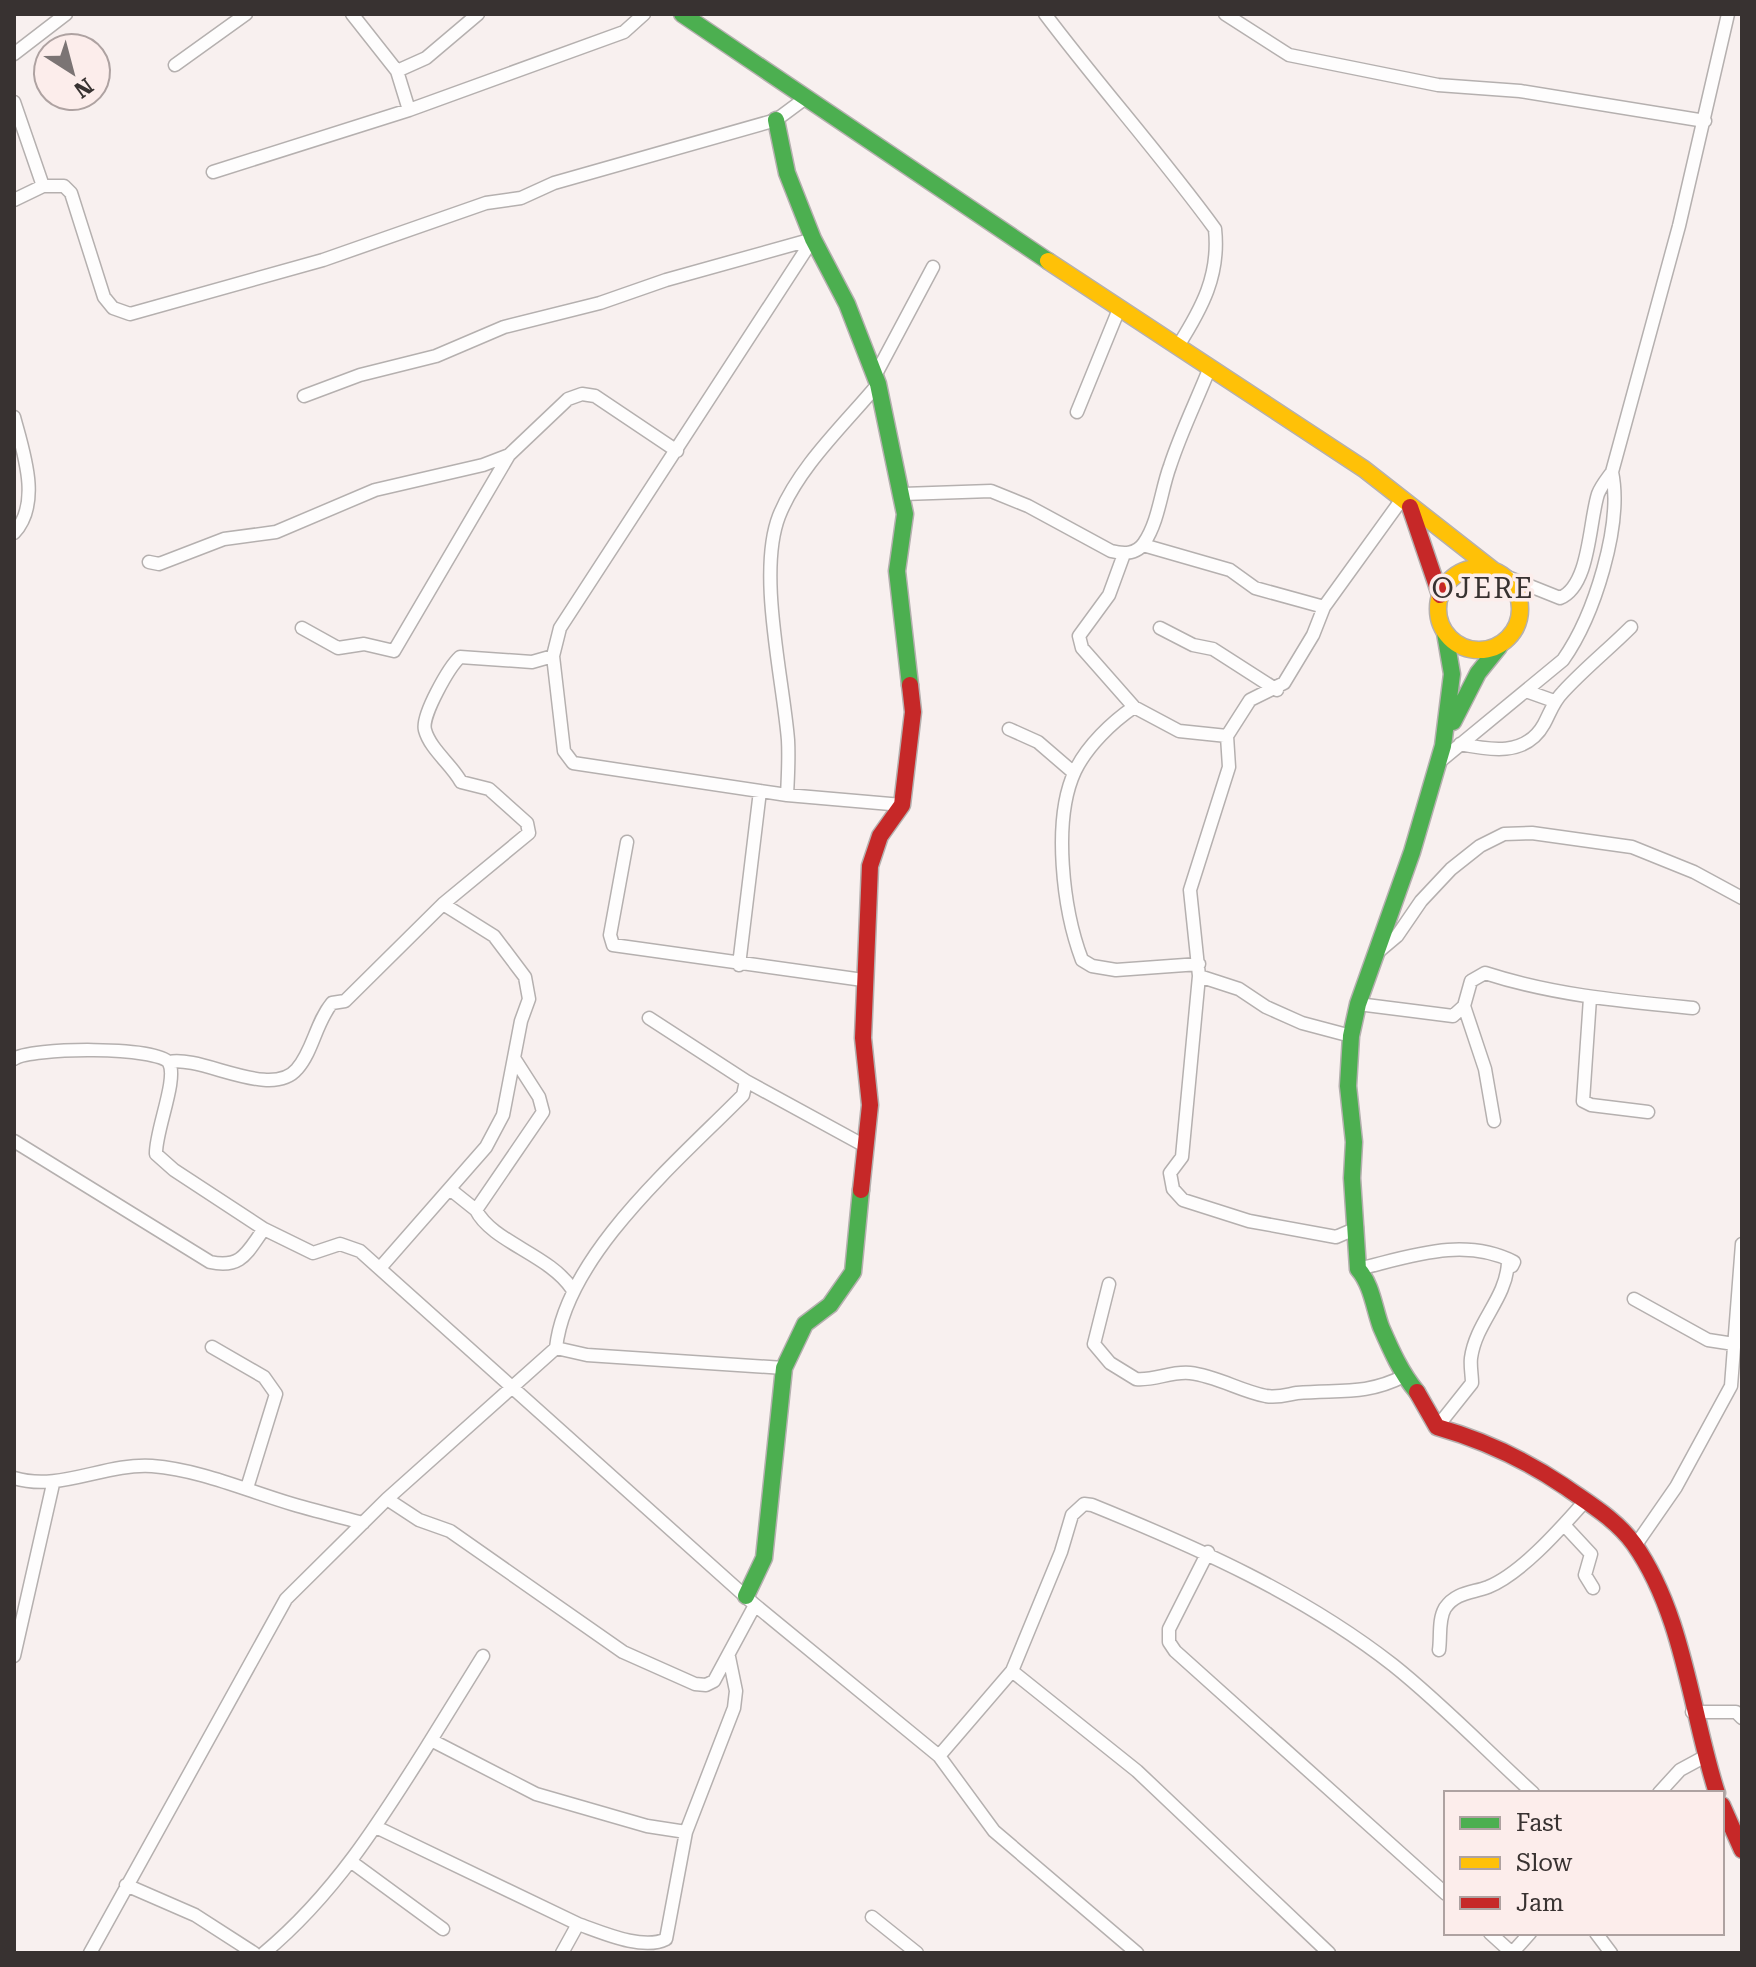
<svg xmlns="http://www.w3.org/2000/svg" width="1756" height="1967" font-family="'Roboto Serif',serif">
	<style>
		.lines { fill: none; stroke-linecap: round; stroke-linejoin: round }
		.street-casing { stroke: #b5b0af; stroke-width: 15 }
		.fast-casing { stroke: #b5b0af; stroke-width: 19 }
		.slow-casing { stroke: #b5b0af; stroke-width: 19 }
		.jam-casing { stroke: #b5b0af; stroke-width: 19 }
		.street { stroke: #fefdfd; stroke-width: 12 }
		.fast { stroke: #4caf50; stroke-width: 16 }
		.slow { stroke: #ffc107; stroke-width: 16 }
		.jam { stroke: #c62828; stroke-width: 16 }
		.labels { text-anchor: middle; stroke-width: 7; stroke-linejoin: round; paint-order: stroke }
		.quarter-label { font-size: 28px; letter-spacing: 2px; fill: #383231; stroke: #fcedeb }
	</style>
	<rect width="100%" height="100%" fill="#f8f0ef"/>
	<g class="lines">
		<g class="street-casing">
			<path id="street" d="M352,14L397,71L409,110
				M1045,14C1100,87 1161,155 1215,229C1220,275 1202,308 1178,346
				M1225,14L1289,55L1438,85L1520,91L1705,121
				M14,54L66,14
				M175,65L246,14
				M397,71L426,58L478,14
				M14,102L43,186
				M213,172L409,110L624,32L644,14
				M14,200L43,186H64L71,193L104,297L113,308L130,314L323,260L486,203L521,198L554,183L776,120L807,97
				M813,239L560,628L553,656L564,751L573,763L787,795L902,805
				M876,374L933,267
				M304,396L360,375L436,356L504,327L600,303L666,280L813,239
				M1077,412L1119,309
				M14,417C23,451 42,503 14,533
				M903,494L991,491L1028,506L1111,551C1123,554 1136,555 1144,543C1159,521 1161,490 1170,466C1181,432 1197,400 1210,367
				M1143,545L1230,570L1255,588L1324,607
				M1124,554L1109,595L1079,636L1082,648L1134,707L1179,731L1227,736
				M149,562L159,564L224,539L276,532L375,490L483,465L509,455L568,399L582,394L595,396L677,451
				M1505,576L1560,598C1590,586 1589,522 1598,494C1601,486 1607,479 1612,472L1679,226L1728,14
				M302,628L338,648L364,644L394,651L509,455
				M1160,628L1193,645L1213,649L1277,690
				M1526,691L1554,701
				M1134,707C1112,722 1087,746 1075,771C1052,820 1063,910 1082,960L1092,966L1116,970L1199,964
				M1009,729L1038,742L1074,773
				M1460,744C1489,750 1526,757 1544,724C1550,713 1553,702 1563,692C1584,669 1609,649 1631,627
				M1438,763L1563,660C1594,616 1623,525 1612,472
				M787,795C788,777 789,758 788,740C783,678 757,573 779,516C799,466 845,424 878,384
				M627,842L610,935L613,945L863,980
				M1378,952L1397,936L1421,901L1451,869L1480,846L1504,834L1532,833L1632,847L1694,872L1742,898
				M739,965L760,791
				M1199,976L1239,989L1266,1007L1302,1023L1351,1036
				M1590,998L1583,1101L1591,1105L1648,1112
				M1358,1004L1453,1016L1464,1006L1471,981L1485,973C1553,995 1621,1001 1693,1008
				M1464,1006L1485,1069L1494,1121
				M514,1058L539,1097L543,1112L476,1210C492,1242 550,1255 572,1289
				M14,1059C29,1047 160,1046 169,1063C178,1079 155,1132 156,1154L174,1170L264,1229
				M169,1062C202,1055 271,1100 297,1069C313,1051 316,1022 332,1003L345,1001L443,904L529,833L527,823L489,789L461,782C452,765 430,749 425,730C421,716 449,667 460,657L532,662L553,656
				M746,1081L865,1146
				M14,1141L210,1262C242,1269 247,1252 264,1229L313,1253L340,1244L360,1251L755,1605L939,1756L994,1831L1137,1953
				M451,1190L476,1210
				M1357,1228L1336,1237L1249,1221L1183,1200L1173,1189L1170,1173L1182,1157L1199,976L1190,890L1229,767L1227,736L1250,700L1284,683L1313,635L1324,607L1402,499
				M380,1268L486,1147L503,1115L521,1021L529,999L525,977L494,936L443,904
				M1358,1269C1409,1257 1463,1236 1514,1262L1512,1266L1508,1263C1506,1299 1476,1322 1471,1358C1470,1366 1472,1375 1472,1383L1437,1427
				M1109,1284L1094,1344L1110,1363L1136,1379C1154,1381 1171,1371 1190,1373C1217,1376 1240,1391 1266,1396C1278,1398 1286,1395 1297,1393C1337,1389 1365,1396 1404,1376
				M1634,1299L1708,1340L1734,1344
				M212,1347L264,1377L276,1394L247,1488
				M556,1348C566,1255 679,1160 743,1095L746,1081L649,1018
				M14,1478C60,1492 104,1463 152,1466C201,1470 245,1490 292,1504C316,1511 340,1517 363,1523
				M387,1499L419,1520L450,1531L623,1652L695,1684L706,1685L714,1681L755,1605
				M1564,1525L1591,1554L1585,1575L1593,1588
				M1635,1546L1676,1487L1731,1386L1742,1244
				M1208,1552L1169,1629V1642L1175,1651L1446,1894
				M1439,1650C1441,1637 1438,1620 1445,1608C1456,1592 1472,1593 1488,1587C1522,1573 1561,1528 1585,1501
				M14,1656L53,1484
				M1012,1671L1061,1552L1072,1515L1084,1504L1092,1505C1198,1548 1302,1594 1393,1665C1442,1704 1487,1751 1533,1793
				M1692,1712H1736L1742,1718
				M431,1740L483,1656
				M939,1756L1012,1671L1137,1771L1329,1953
				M1659,1793L1680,1770L1704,1757
				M376,1827L578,1924
				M353,1863L443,1929
				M126,1885L195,1915L254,1953
				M872,1917L917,1953
				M1490,1933L1512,1953
				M1596,1933L1611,1953
				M90,1953L286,1599L387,1499L556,1348L587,1355L784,1368
				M264,1953C336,1893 382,1818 431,1740L536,1794L647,1826L686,1832
				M562,1953L578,1924C601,1932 643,1951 666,1939L686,1832L734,1708L736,1691L729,1657
				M1512,1953L1530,1933"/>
		</g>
		<g class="fast-casing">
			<path id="fast" d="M682,14L1048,261
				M776,120L787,173L813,239L847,304L878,384L905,514L897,571L910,685
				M1453,722L1478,673L1499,647
				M1417,1392C1401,1373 1391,1350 1381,1327C1374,1308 1372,1285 1358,1269L1352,1178L1354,1142L1348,1086L1351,1036L1358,1004L1412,852L1443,746L1452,674L1445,633
				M746,1596L764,1558L784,1368L805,1324L830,1305L853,1272L861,1190"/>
		</g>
		<g class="slow-casing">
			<path id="slow" d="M1048,261L1364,469L1493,570
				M1438 609a41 41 0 1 1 82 0a41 41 0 1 1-82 0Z"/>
		</g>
		<g class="jam-casing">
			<path id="jam" d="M1410,507L1440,595
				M861,1190L870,1105L863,1038L870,866L880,836L902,805L913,712L910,685
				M1417,1392L1437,1427C1483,1440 1524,1459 1564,1486C1588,1503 1616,1519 1634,1544C1684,1615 1691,1713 1717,1793
				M1722,1805L1742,1850"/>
		</g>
		<use href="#street" class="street"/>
		<use href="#fast" class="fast"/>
		<use href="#slow" class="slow"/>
		<use href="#jam" class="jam"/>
	</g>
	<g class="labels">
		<g class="quarter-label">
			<text x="1483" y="598">OJERE</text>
		</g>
	</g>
	<rect width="1756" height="1967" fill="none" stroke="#383231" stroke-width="32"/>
	<rect x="1444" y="1791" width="280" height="144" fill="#fcedeb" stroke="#aea2a1" stroke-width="2"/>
	<rect x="1460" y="1817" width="40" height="12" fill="#4caf50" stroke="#aea2a1" stroke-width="2"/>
	<text x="1516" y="1831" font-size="24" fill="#383231">Fast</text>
	<rect x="1460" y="1857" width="40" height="12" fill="#ffc107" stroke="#aea2a1" stroke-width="2"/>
	<text x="1516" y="1871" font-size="24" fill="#383231">Slow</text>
	<rect x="1460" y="1897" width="40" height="12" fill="#c62828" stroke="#aea2a1" stroke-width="2"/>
	<text x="1516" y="1911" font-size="24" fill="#383231">Jam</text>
	<g transform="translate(72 72) rotate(144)"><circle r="38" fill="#fcedeb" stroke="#aea2a1" stroke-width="2"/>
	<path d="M0-6L14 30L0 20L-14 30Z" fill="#7b7474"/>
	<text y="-12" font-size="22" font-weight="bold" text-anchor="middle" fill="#383231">N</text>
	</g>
</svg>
